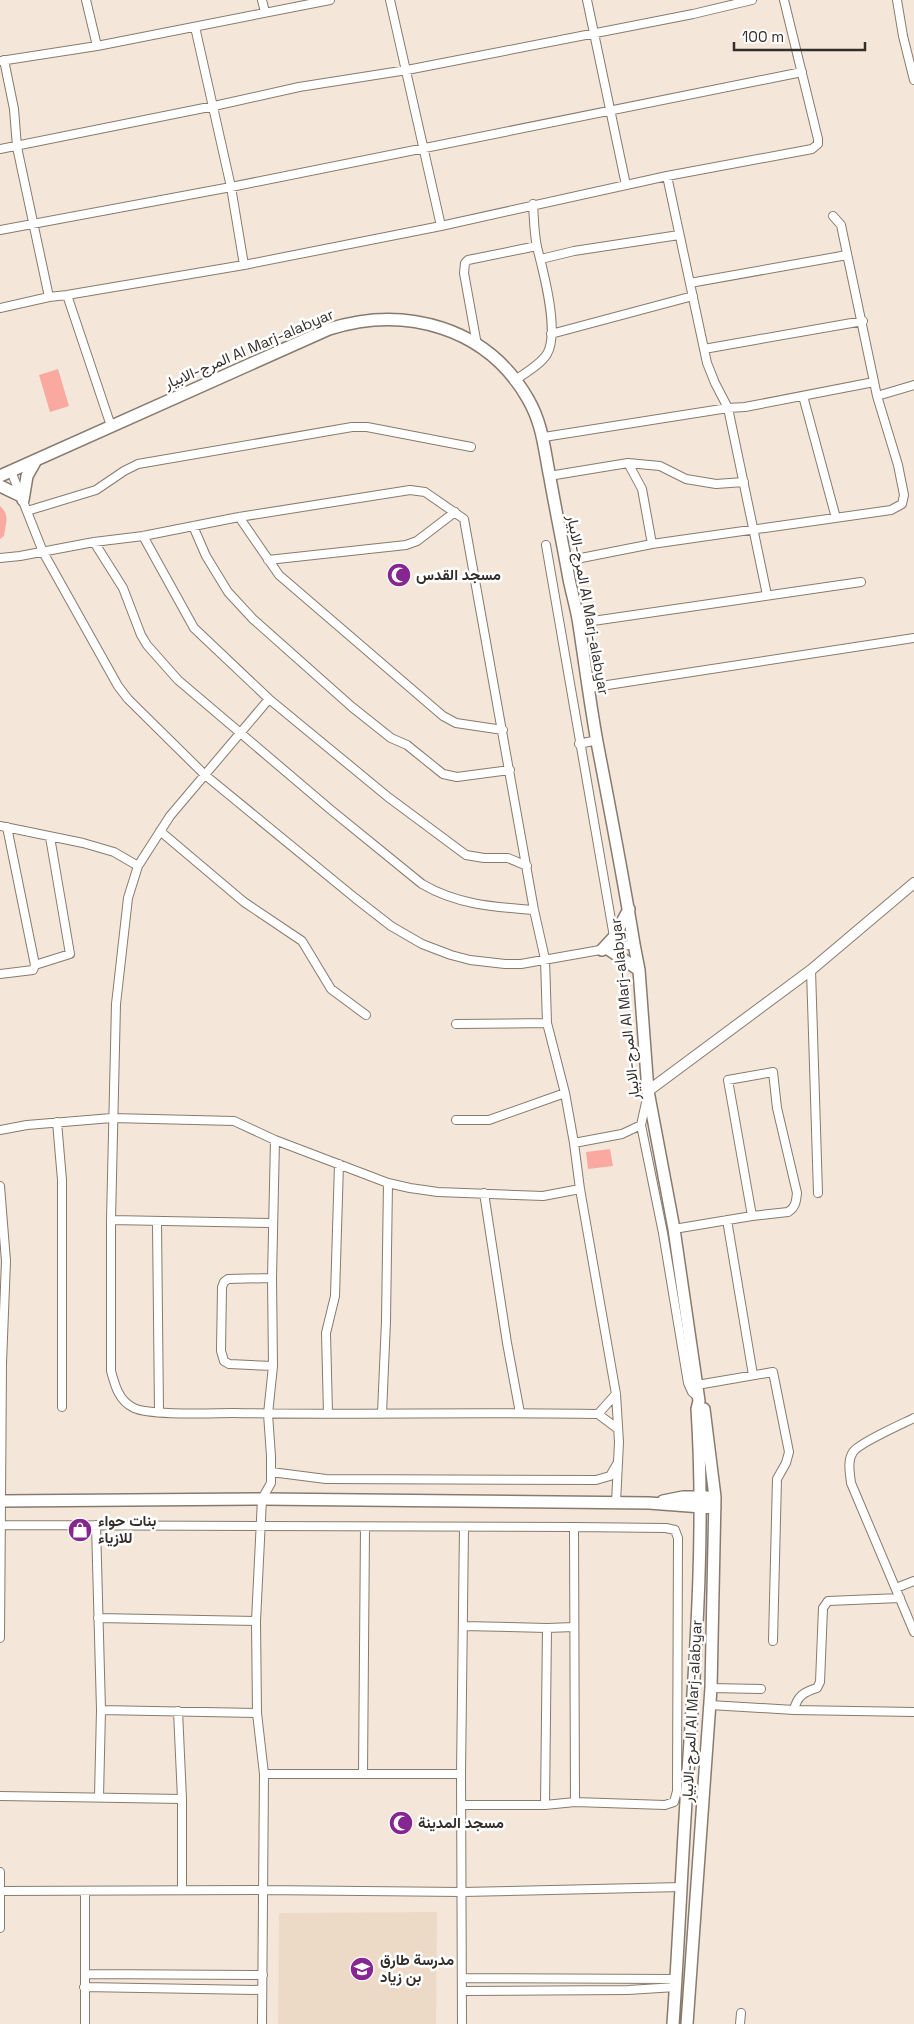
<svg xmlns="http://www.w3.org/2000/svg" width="914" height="2024" font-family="'Space Grotesk',Vazirmatn,sans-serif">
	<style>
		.built { fill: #ecdac7 }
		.green { fill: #f9a9a0 }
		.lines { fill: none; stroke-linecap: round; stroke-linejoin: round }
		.street-casing { stroke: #877b6f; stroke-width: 10 }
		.secondary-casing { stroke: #877b6f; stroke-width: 12 }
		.primary-casing { stroke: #877b6f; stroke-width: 14 }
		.street { stroke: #fff; stroke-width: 8 }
		.secondary { stroke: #fff; stroke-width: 10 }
		.primary { stroke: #fff; stroke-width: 11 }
		.labels { text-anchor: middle; stroke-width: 5; stroke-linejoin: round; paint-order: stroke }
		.street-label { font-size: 15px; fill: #332e29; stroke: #fff }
		.poi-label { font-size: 15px; font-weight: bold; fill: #332e29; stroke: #fff; text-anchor: start }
	</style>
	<rect width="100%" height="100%" fill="#f4e7d9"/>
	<path class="built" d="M437,1912L436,2024H278L279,1913Z"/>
	<path class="green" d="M58,369L69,406L50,412L39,375Z
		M0,506C11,516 5,524 4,536L0,539Z
		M610,1149L613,1166L588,1169L586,1152Z"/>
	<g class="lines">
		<g class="street-casing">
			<path id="street" d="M86,0L97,46
				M262,0L265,12
				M390,0L441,226
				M587,0L626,185
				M897,0L903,36L914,80
				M195,27L231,187L244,265
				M4,60L14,109L17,147L49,297
				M0,61L97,46L330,0
				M0,149L214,106L299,87L407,70L693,14L752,0
				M667,176L707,363L715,383L728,408L767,595
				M0,230L231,187L802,72
				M541,259L574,251L679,235
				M690,283L847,255
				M67,295L111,426
				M0,308L49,297L67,295L244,265L441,226L667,176L812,149L818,144V139L784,0
				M551,334L693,296
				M477,345L464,273L465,263L468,260L537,246
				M704,349L863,321
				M514,381C525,373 540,365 547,354C560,332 543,270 537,247C534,233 534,218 533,204
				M803,396L836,518
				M877,396L914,385
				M544,437L728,408L745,407L874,382
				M628,463L660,466L686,479L716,484L744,482
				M11,471L43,552L118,686L128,699L205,775L355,898L391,926L422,944L451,955L470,960L505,964H521L634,944
				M549,476L628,463L642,489L652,544
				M27,511L96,490L124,471L138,464L352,427H367L471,447
				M239,517L279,575L443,716L456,723L503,730
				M193,526L206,556L228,592L253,619L352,707L391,738L407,745L443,774L457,777L510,770
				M143,536L194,628L269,699L388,797L466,855L484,858H508L527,866
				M94,542L123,588L141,635L147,645L178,680L331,810L422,884C458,905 494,907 534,910
				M546,545L614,937
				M0,558L20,556L94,542L143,536L239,517L410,490L425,492L464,519L534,910L545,959L547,1023L565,1093L574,1143L580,1189L616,1394L619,1442L616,1503
				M268,560L406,545L417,541L455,512
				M566,561L652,544L891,510L902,504L904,495L898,465L877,396L841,225L833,216
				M579,623L861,582
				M588,688L914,638
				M269,699L170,816L138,866L128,898L116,1004L111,1220V1371C115,1386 119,1401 134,1408C151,1416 211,1413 233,1413C354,1415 476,1412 598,1414L616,1394
				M579,744L597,740
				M0,826L83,843L114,852L138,866
				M7,827L35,965
				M160,831L244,902L302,941L331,989L366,1015
				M811,970L818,1193
				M0,974L33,970L35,965L70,954L50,837
				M456,1024L547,1023
				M456,1120H489L565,1093
				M57,1122L62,1180V1407
				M641,1125L663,1233L688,1383L692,1392L699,1398
				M0,1130L27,1125L112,1118L234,1121L275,1140L388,1183L410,1188L438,1192L543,1196L580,1189
				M574,1143L622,1134L641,1125L647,1098
				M0,1186L6,1261L2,1363L0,1638
				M484,1193L507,1343L520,1413
				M111,1220L273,1223
				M727,1220L753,1375
				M157,1222L159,1412
				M674,1229L752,1216L788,1212C796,1207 796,1201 797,1193L777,1108L773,1072L728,1080L752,1216
				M272,1278L228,1279L224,1282L222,1287L221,1351L224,1361L229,1364L273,1366
				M697,1385L773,1372L789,1452L786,1463L777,1479L773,1641
				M328,1413L326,1333L335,1296L339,1164
				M382,1413L386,1321L388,1183
				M598,1414L618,1429
				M914,1418C902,1424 859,1443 853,1452C847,1461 850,1473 851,1483L914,1632
				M271,1472L326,1479L596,1480L610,1476L617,1464
				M0,1525L574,1527L666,1528L675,1530L678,1538L677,1791L674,1802L665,1805L575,1802L545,1805H461
				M96,1525L101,1710L99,1797
				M574,1527L575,1802
				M896,1588L914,1581
				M98,1618L256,1621
				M463,1626L547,1628L574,1627
				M711,1688L761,1689
				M710,1705L794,1710L914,1712
				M101,1710L257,1713
				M794,1710C797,1696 804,1692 817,1688L820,1682L823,1608L828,1601L900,1598
				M178,1711L182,1799V1890
				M363,1773L365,1527
				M264,1774H461
				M0,1796L182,1799
				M545,1805L547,1628
				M0,1872V1928
				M0,1891L262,1890L462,1892L682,1887
				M85,1891V2024
				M85,1974L263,1975
				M462,1978L676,1979
				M84,1987L262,1990
				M462,1991L628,1990L676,1987
				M262,2024L264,1774L257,1713L256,1621L262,1499L271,1483V1456L268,1414L273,1366L272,1278L275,1140
				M462,2024L461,1774L464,1527
				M740,2024L741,2013"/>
		</g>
		<g class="secondary-casing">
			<path id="secondary" d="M648,1091L811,970L914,883"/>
		</g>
		<g class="primary-casing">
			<path id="primary" d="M0,476L329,329C405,305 487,327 528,399C543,425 544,449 550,478C556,512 563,545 569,579C572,594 577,610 579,625C585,664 590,703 597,742C610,809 623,876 634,944L639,970L648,1091L674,1229L699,1401L697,1409C705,1530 696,1651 688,1771C682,1856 679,1940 673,2024
				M0,486L21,496
				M23,500L27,476L36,460
				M608,949L639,970
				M602,950L614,937L629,909
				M0,1501L262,1499L649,1503L715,1508
				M663,1501L683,1497H707
				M687,2024L711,1688L715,1497L704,1409"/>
		</g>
		<use href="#street" class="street"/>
		<use href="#secondary" class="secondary"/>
		<use href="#primary" class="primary"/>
	</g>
	<defs>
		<g id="mosque-disc" transform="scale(1.25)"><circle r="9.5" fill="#862690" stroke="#fff"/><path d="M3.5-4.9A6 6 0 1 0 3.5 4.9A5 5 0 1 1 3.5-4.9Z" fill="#fff"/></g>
		<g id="shop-disc" transform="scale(1.25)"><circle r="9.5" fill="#862690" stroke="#fff"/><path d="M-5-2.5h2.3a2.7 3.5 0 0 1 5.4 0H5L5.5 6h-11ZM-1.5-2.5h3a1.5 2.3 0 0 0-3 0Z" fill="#fff"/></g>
		<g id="school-disc" transform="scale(1.25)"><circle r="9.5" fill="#862690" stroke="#fff"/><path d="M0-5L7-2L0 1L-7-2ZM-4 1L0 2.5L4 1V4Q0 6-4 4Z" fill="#fff"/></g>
	</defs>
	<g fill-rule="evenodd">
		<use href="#mosque-disc" x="399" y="575"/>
		<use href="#shop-disc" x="80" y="1530"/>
		<use href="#mosque-disc" x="401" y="1823"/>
		<use href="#school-disc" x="362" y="1969"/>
	</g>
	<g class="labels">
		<g class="street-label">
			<text transform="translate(249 349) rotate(-23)" y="5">المرج-الابيار Al Marj-alabyar</text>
			<text transform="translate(588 605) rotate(80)" y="5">المرج-الابيار Al Marj-alabyar</text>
			<text transform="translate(625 1009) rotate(-96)" y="5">المرج-الابيار Al Marj-alabyar</text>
			<text transform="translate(692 1711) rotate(-87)" y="5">المرج-الابيار Al Marj-alabyar</text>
		</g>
		<g class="poi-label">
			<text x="416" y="580">مسجد القدس</text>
			<text x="98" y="1526">بنات حواء<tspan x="98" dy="17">للازياء</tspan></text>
			<text x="418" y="1828">مسجد المدينة</text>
			<text x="380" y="1965">مدرسة طارق<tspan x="380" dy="17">بن زياد</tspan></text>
		</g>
	</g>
	<path d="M734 42v8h131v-8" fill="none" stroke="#332e29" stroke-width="2.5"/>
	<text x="742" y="42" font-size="15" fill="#332e29" stroke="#ffffff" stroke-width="4" paint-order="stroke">100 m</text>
</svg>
